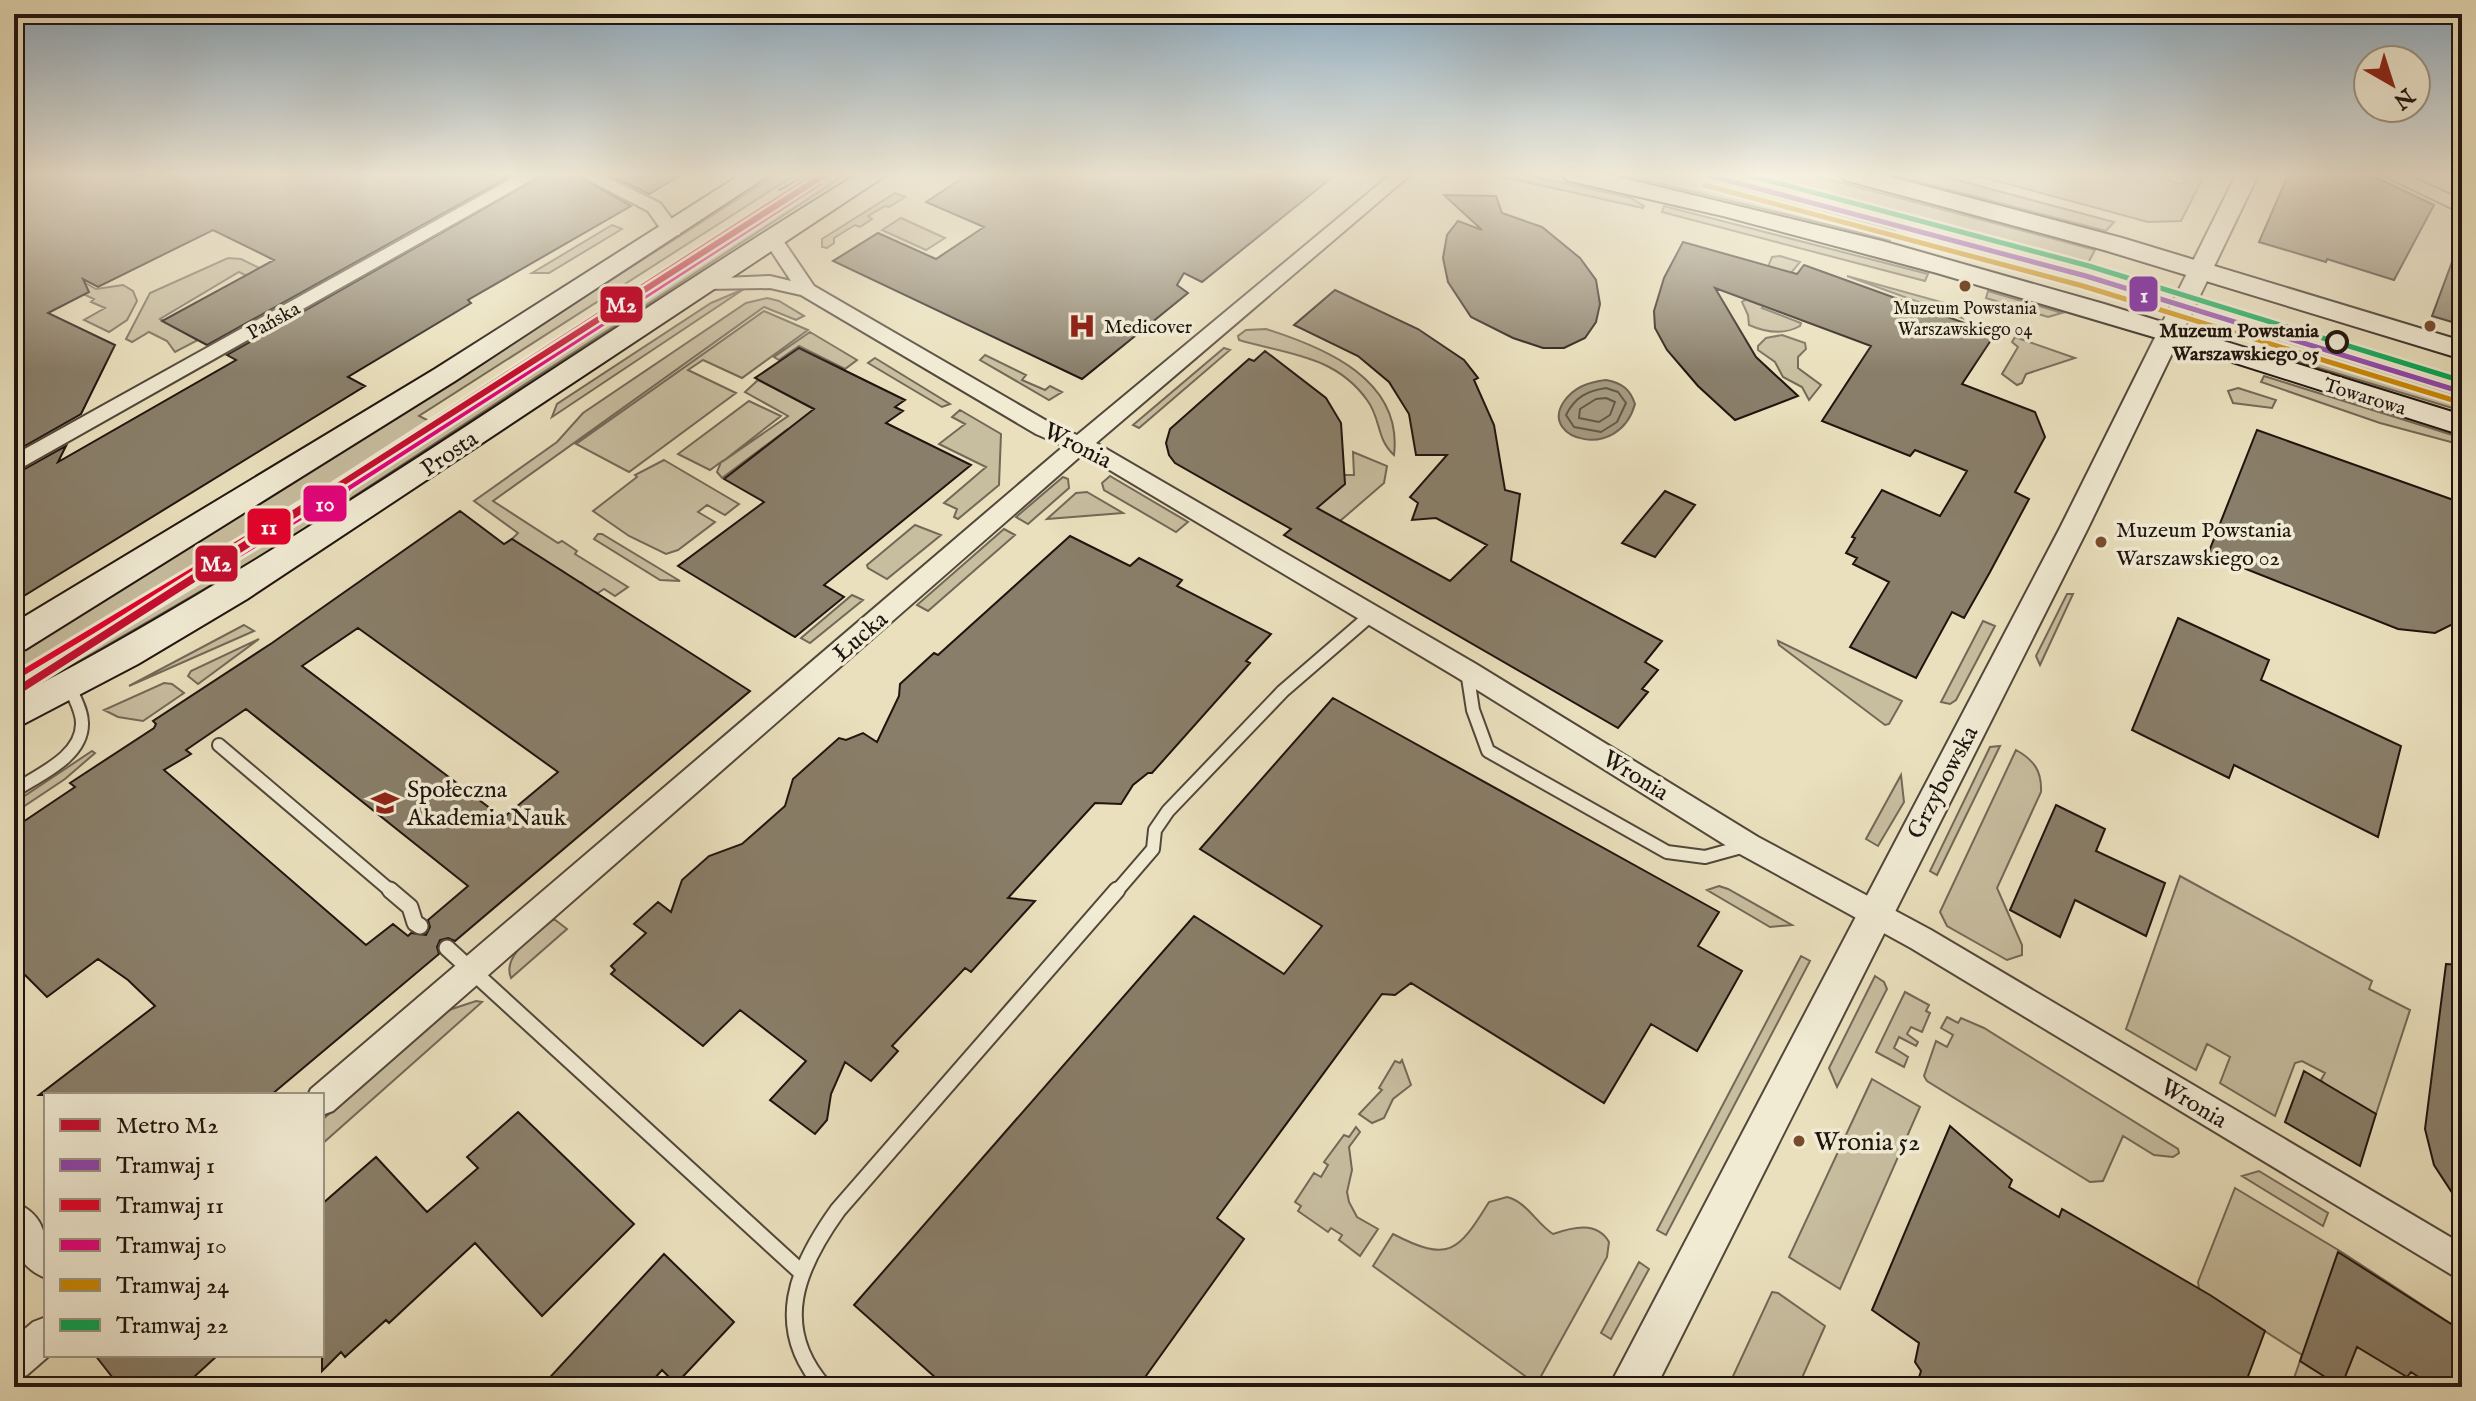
<svg xmlns="http://www.w3.org/2000/svg" width="2476" height="1401" font-family="'IM FELL English',serif">
	<style>
		.green { fill: #c7bd9f; stroke: #736857; stroke-width: 2 }
		.water { fill: #a59b82; stroke: #6f6554; stroke-width: 2 }
		.lines { fill: none; stroke-linecap: round; stroke-linejoin: round }
		.shore { stroke: #625848; stroke-width: 2 }
		.building { fill: #897e69; stroke: #1f140f; stroke-width: 2; fill-rule: evenodd }
		.service-far1-casing { stroke: #52473a; stroke-width: 16 }
		.service-casing { stroke: #52473a; stroke-width: 19 }
		.minor-casing { stroke: #52473a; stroke-width: 4 }
		.tertiary-casing { stroke: #52473a; stroke-width: 4 }
		.secondary-casing { stroke: #1f140f; stroke-width: 4 }
		.service-far1 { stroke: #f1ebd4; stroke-width: 12 }
		.service { stroke: #f1ebd4; stroke-width: 15 }
		.minor { fill: #f1ebd4; fill-rule: evenodd }
		.tertiary { fill: #f1ebd4; fill-rule: evenodd }
		.secondary { fill: #f1ebd4; fill-rule: evenodd }
		.tram { stroke: #1f140f; stroke-width: 2 }
		.tram-1-casing { stroke: #f1ebd4; stroke-width: 10 }
		.tram-2-far1-casing { stroke: #f1ebd4; stroke-width: 10 }
		.tram-2-casing { stroke: #f1ebd4; stroke-width: 12 }
		.tram-3-far1-casing { stroke: #f1ebd4; stroke-width: 10 }
		.tram-3-casing { stroke: #f1ebd4; stroke-width: 12 }
		.tram-4-casing { stroke: #f1ebd4; stroke-width: 10 }
		.tram-5-casing { stroke: #f1ebd4; stroke-width: 10 }
		.tram-1 { stroke: #8e44ad; stroke-width: 5 }
		.tram-2-far1 { stroke: #e4002b; stroke-width: 5 }
		.tram-2 { stroke: #e4002b; stroke-width: 6 }
		.tram-3-far1 { stroke: #e5007d; stroke-width: 5 }
		.tram-3 { stroke: #e5007d; stroke-width: 6 }
		.tram-4 { stroke: #cc8903; stroke-width: 5 }
		.tram-5 { stroke: #00a651; stroke-width: 5 }
		.metro-1-far1-casing { stroke: #f1ebd4; stroke-width: 11 }
		.metro-1-casing { stroke: #f1ebd4; stroke-width: 14 }
		.metro-1-far1 { stroke: #c60c30; stroke-width: 6 }
		.metro-1 { stroke: #c60c30; stroke-width: 8 }
		.bus-dot { fill: #7a4b2a; stroke: #f1ebd4; stroke-width: 3 }
		.stop-dot { fill: #f1ebd4; stroke: #1f140f; stroke-width: 4 }
		.labels { text-anchor: middle; stroke-width: 7; stroke-linejoin: round; paint-order: stroke }
		.far-bus-label { font-size: 18px; fill: #1f140f; stroke: #f1ebd4 }
		.far-street-label { font-size: 20px; fill: #1f140f; stroke: #f1ebd4 }
		.far-poi-label { font-size: 20px; fill: #1f140f; stroke: #f1ebd4; text-anchor: start }
		.far-stop-label { font-size: 20px; font-weight: bold; fill: #1f140f; stroke: #f1ebd4; text-anchor: end }
		.bus-label { font-size: 22px; fill: #1f140f; stroke: #f1ebd4; text-anchor: start }
		.street-label { font-size: 24px; fill: #1f140f; stroke: #f1ebd4 }
		.poi-label { font-size: 24px; fill: #1f140f; stroke: #f1ebd4; text-anchor: start }
		.near-bus-label { font-size: 26px; fill: #1f140f; stroke: #f1ebd4; text-anchor: start }
		.line-badge { stroke: #f1ebd4; stroke-width: 3 }
		.badge-label { font-size: 22px; text-anchor: middle; font-weight: bold; fill: #fff }
	</style>
	<rect width="100%" height="100%" fill="#eae0bd"/>
	<filter id="stains"><feTurbulence type="fractalNoise" baseFrequency=".0025" numOctaves="4"/><feColorMatrix values="0 0 0 0 .2 0 0 0 0 .09 0 0 0 0 .02 0 0 0 .5 -.17"/></filter>
	<radialGradient id="worn" r=".72"><stop offset=".6" stop-color="#630" stop-opacity="0"/><stop offset="1" stop-color="#630" stop-opacity=".3"/></radialGradient>
	<path class="green" d="M776,175H795L419,416L437,425L821,175H845L272,550L14,699V653L225,525Z
		M1494,175H1528L1631,198L1644,206L1643,208Z
		M1625,175H1695L1826,206L1825,211L1895,230L1890,240Z
		M1742,175H1812L2095,250L2087,265L1903,214Z
		M1894,175H1938L2114,222L2106,231Z
		M1975,175H2156L2180,184L2187,181L2179,175L2203,178L2181,221L2148,222Z
		M895,193L905,197L889,207L885,206L868,216L872,219L860,227L855,225L834,238V243L827,248L822,247V239Z
		M1664,206L1928,274L1925,281L1662,212Z
		M901,218L945,238L926,250L882,230Z
		M612,225L622,229L549,273H532Z
		M1780,256L1800,262L1762,308L1801,323L1800,326C1784,335 1765,332 1749,325L1748,315L1742,302L1758,292L1772,257Z
		M228,258L241,259L290,283L284,294L239,272L160,319L198,340L175,352L167,341L149,332L132,342L126,339L150,293Z
		M61,269L96,289L123,285L133,291L137,301L127,320L109,332L84,320L105,308L91,302L94,299L83,294Z
		M1847,276L1952,305L1962,318Z
		M744,289L552,417L557,404L711,303Z
		M1988,291L2062,313L2048,317L1986,298Z
		M767,298L779,301L804,316L796,320L764,307L493,501L558,543L562,541L577,551L575,554L628,587L615,596L604,589L598,593L590,591L582,583L572,580L564,572L514,543L512,539L518,533L474,501L557,442L583,413L746,303Z
		M764,311L808,330L742,378L703,360L688,370L736,393L629,472L576,444Z
		M1266,329C1326,348 1403,380 1394,455C1376,439 1381,418 1367,400C1335,355 1286,354 1239,340L1238,336L1246,330Z
		M810,332L857,360L845,369L799,346L779,360L774,357Z
		M1782,335L1805,343L1806,349L1798,357V368L1821,385L1809,400L1802,387L1783,377L1775,362L1758,350V346L1766,338Z
		M2280,336L2462,396V411L2273,354Z
		M2015,337L2075,358L2026,374L2022,383L2017,385L2002,374L2018,347L2012,342Z
		M1224,348L1230,350L1139,428L1133,425Z
		M985,355L1026,375L1022,380L1045,390L1050,386L1062,392L1049,400L980,360Z
		M875,358L950,404L942,407L868,363Z
		M2264,376L2462,438V445L2380,423L2261,382Z
		M758,380L843,424L817,444L788,429L722,478L717,472L721,462L710,470L678,454L749,401L781,416L722,462L788,416L745,392Z
		M2238,388L2276,400L2272,408L2233,403L2228,391Z
		M960,410L1001,434L999,485L958,519L954,517L957,509L944,503L986,467L939,444L965,424L952,417Z
		M1353,452L1387,466L1384,483L1340,521L1317,508L1344,475H1354Z
		M664,460L739,504L725,515L707,505L698,512L715,522L678,550L666,554L629,536L593,511L637,477L635,475Z
		M1110,476L1188,522L1176,532L1104,490L1102,483Z
		M1063,477L1068,479L1069,488L1028,524L1016,517Z
		M1087,492L1123,513L1047,519L1076,493Z
		M915,525L941,535L887,579L868,568L867,565Z
		M1004,529L1015,535L928,611L917,605Z
		M598,534H602L680,581L660,580L594,539Z
		M2067,594H2073L2040,665L2036,656Z
		M852,595L863,600L810,643L801,638Z
		M1983,621L1995,626L1956,700L1950,704L1941,702Z
		M244,625L254,631L129,686Z
		M259,639L198,684L188,676L191,671Z
		M1778,641L1902,701L1889,724L1885,725L1779,645Z
		M164,683L172,684L184,693L143,721L118,717L104,710Z
		M2000,746L1937,875L1930,871L1990,747Z
		M2016,750C2034,760 2042,771 2041,792L1997,888L2022,945V955L2007,960L1947,926L1940,912Z
		M92,751L95,753L65,779L23,807L17,801Z
		M1901,775L1904,802L1878,846L1866,839Z
		M2180,876L2372,981L2369,989L2410,1010L2376,1114L2326,1086L2321,1080L2325,1073L2302,1061L2295,1063L2275,1116L2220,1083L2230,1057L2207,1044L2196,1070L2126,1029Z
		M1719,886L1728,889L1792,925L1770,927L1707,890Z
		M554,919L567,929L511,978C501,954 538,933 554,919Z
		M1801,956L1810,961L1666,1235L1657,1230Z
		M1875,976L1884,982L1887,989L1837,1087L1829,1068Z
		M1905,992L1929,1005L1926,1011L1930,1013L1922,1032L1911,1027L1907,1034L1918,1042L1916,1046L1899,1037L1894,1048L1908,1057L1904,1067L1876,1052Z
		M476,1001L482,1002L322,1144V1120L449,1010Z
		M1947,1017L1958,1023L1961,1018L1984,1028L2178,1149L2179,1153L2173,1157L2154,1155L2123,1136L2103,1181L2090,1182L1927,1081L1924,1076L1936,1041L1947,1047L1953,1035L1941,1028Z
		M1402,1060L1411,1085L1393,1099L1384,1118L1372,1123L1359,1114L1382,1090L1379,1088L1395,1061L1400,1063Z
		M1872,1079L1920,1107L1840,1289L1789,1257Z
		M1356,1127L1360,1132L1349,1147L1352,1170L1347,1192L1349,1202L1357,1217L1378,1229L1360,1256L1339,1240L1342,1235L1331,1228L1328,1232L1298,1211L1301,1206L1295,1202L1314,1173L1321,1177L1328,1165L1324,1162L1344,1135L1349,1137Z
		M2259,1171L2328,1213L2323,1226L2242,1176Z
		M2235,1188L2340,1251L2462,1331V1387H2291L2302,1355L2199,1289L2198,1282Z
		M1507,1197C1527,1202 1536,1223 1553,1234C1573,1227 1597,1221 1609,1242L1607,1257L1535,1387L1521,1383L1525,1376L1373,1266L1393,1234C1449,1263 1458,1252 1489,1202Z
		M1639,1262L1649,1269L1611,1339L1601,1333Z
		M1772,1292L1778,1293L1825,1326L1798,1387H1728Z"/>
	<path class="water" d="M1606,380C1622,383 1630,389 1635,404C1619,462 1540,440 1563,403C1573,387 1589,382 1606,380Z"/>
	<g class="lines">
		<path class="shore" d="M1606,388L1618,392L1626,403L1617,422L1601,432L1574,427L1566,415C1575,397 1587,391 1606,388Z
			M1606,398L1615,402L1610,415L1599,422L1579,418L1580,409L1596,399Z"/>
	</g>
	<path class="building" d="M14,175H512L207,345L162,321L274,260L213,230L98,287L83,279L89,292L48,313L115,345L81,414L14,452Z
		M543,175H576L631,206L468,300L471,303L348,377L365,386L14,602V475L66,446L58,462L236,360L227,355Z
		M609,175H681L649,194Z
		M967,175H1335L1202,282L1184,273L1177,285L1188,293L1082,379L833,261L878,233L936,259L984,227L926,202Z
		M2288,175H2371L2434,205L2394,280L2327,259L2326,262L2259,242Z
		M1444,195L1496,196L1502,213L1542,227L1580,258L1596,280L1600,304L1596,322L1585,338L1564,348H1543L1513,338L1471,317L1448,282L1443,258L1447,235L1458,221L1482,230Z
		M1683,242L1797,274L1804,265L1995,334L1962,384L2035,412L2045,437L2015,492L2029,499L1990,572L1964,618L1952,612L1916,678L1850,647L1889,582L1853,564L1857,558L1846,553L1855,538L1852,537L1882,490L1940,516L1967,471L1915,450L1910,456L1822,421L1871,346L1715,288L1756,357L1798,396L1735,420L1698,386L1667,350L1655,328L1654,311L1664,278Z
		M2459,243L2462,244V325L2432,316Z
		M1335,290L1418,329L1464,360L1478,378L1474,380L1494,425L1505,490L1520,494L1511,561L1662,641L1645,662L1658,670L1642,689L1648,692L1618,728L1284,535L1291,529L1175,463L1169,455L1166,443L1170,429L1249,359L1254,361L1265,351L1326,398L1341,423L1345,484L1317,508L1450,581L1487,545L1436,518L1412,520L1418,503L1410,497L1447,455H1416L1409,414L1389,382L1358,356L1294,325Z
		M799,348L905,400L895,407L903,411L886,423L971,465L824,585L844,597L795,637L678,566L764,502L724,479L814,409L755,378Z
		M2257,430L2462,503V615L2457,622L2435,633L2398,629L2208,554Z
		M1665,491L1695,505L1655,557L1622,543Z
		M460,511L504,544L512,539L750,691L455,941L448,938L440,940L437,947L439,954L271,1095H39L155,1006L128,980L98,959L47,997L14,964V828L75,787L70,783L154,728L156,724L153,721L272,643ZM358,628L558,772L503,818L302,666ZM246,709L468,886L428,920L430,927L426,935L411,933L408,936L393,924L366,945L164,770L191,754L186,750Z
		M1070,536L1130,566L1139,558L1182,580L1177,586L1271,634L1246,661L1250,663L1152,773H1148L1133,785L1121,804L1095,803L1008,898L1035,901L971,972L965,968L892,1046L898,1051L871,1081L845,1062L831,1094L827,1120L815,1134L770,1100L806,1061L740,1010L703,1046L611,974L615,970L611,966L646,933L634,924L658,902L671,912L682,880L709,856L742,844L785,806L793,779L839,738L846,740L863,733L877,742L899,696L900,684L934,653L938,655Z
		M2178,618L2269,660L2261,680L2401,746L2378,837L2234,765L2229,778L2132,730Z
		M1333,698L1719,912L1698,946L1742,971L1697,1051L1651,1024L1604,1103L1411,983L1395,995L1382,994L1217,1218L1244,1239L1138,1387H946L854,1305L1194,916L1284,974L1322,926L1200,849Z
		M2056,805L2105,829L2096,851L2165,883L2146,936L2075,900L2060,937L2010,910Z
		M2446,964L2462,965V1208L2434,1165L2425,1129Z
		M2304,1071L2376,1114L2360,1166L2285,1122Z
		M518,1112L634,1224L542,1316L475,1243L389,1323L386,1320L345,1357L341,1352L322,1371V1204L376,1157L427,1212L478,1168L467,1157Z
		M1950,1126L2012,1180L2009,1187L2059,1217L2062,1209L2210,1295L2265,1331L2244,1387H1916L1921,1371L1915,1362L1919,1343L1872,1310Z
		M2338,1252L2462,1331V1387H2434L2411,1372L2407,1377L2357,1347L2341,1387L2300,1361Z
		M664,1254L734,1322L676,1384L662,1370L647,1387H541Z
		M95,1355H218L183,1387H120Z"/>
	<g class="lines">
		<g class="service-far1-casing">
			<path id="service-far1" d="M1467,671L1473,710L1488,751L1667,852L1705,857L1745,846
				M219,745L392,892
				M14,791C38,775 83,757 82,723C82,710 74,698 70,687
				M1116,892L1153,849L1155,830L1168,811L1283,691L1371,615"/>
		</g>
		<g class="service-casing">
			<path id="service" d="M390,890L410,907L415,923L420,926
				M447,948L801,1272
				M824,1387C771,1327 797,1267 838,1210L1117,890"/>
		</g>
		<g class="minor-casing">
			<path id="minor" d="M518,175H540L14,472V455Z
				M579,175H602L660,203L681,231L679,235H665L648,211Z
				M1390,175H1410L1096,443L1476,664L1758,837L1931,930L2462,1244V1281L1911,948L1738,853L1458,678L1083,454L333,1111L322,1115V1095H308L311,1089L1064,446L1036,434L801,295L770,288L706,289L699,287L696,283L699,279L770,276L791,281L764,240L773,234L780,236L814,286L1052,424L1077,435Z
				M2383,175H2407L2462,200V213Z
				M14,1202C51,1217 46,1245 46,1278C10,1264 14,1235 14,1202Z
				M46,1317V1355H50L27,1375L14,1380V1338L33,1322Z"/>
		</g>
		<g class="tertiary-casing">
			<path id="tertiary" d="M2236,175H2258L2088,528L1656,1387H1609L2060,528Z"/>
		</g>
		<g class="secondary-casing">
			<path id="secondary" d="M740,175H769L455,381L26,649L14,653V623L435,369Z
				M856,175H886L247,599L138,664L14,729V698C307,544 574,348 856,175Z
				M1563,175H1610L1882,241L2104,304L2462,415V435L2157,338L1937,273L1723,216L1566,180Z
				M1842,175H1883L2122,238L2462,341V359L2104,250L1845,180Z"/>
		</g>
		<use href="#service-far1" class="service-far1"/>
		<use href="#service" class="service"/>
		<use href="#minor" class="minor"/>
		<use href="#tertiary" class="tertiary"/>
		<use href="#secondary" class="secondary"/>
		<path class="tram" d="M779,190L808,175"/>
		<g class="tram-1-casing">
			<path id="tram-1" d="M1707,175L2086,276L2462,392"/>
		</g>
		<g class="tram-2-far1-casing">
			<path id="tram-2-far1" d="M326,491L815,175"/>
		</g>
		<g class="tram-2-casing">
			<path id="tram-2" d="M14,678L329,489"/>
		</g>
		<g class="tram-3-far1-casing">
			<path id="tram-3-far1" d="M344,491L820,183"/>
		</g>
		<g class="tram-3-casing">
			<path id="tram-3" d="M19,687L347,489"/>
		</g>
		<g class="tram-4-casing">
			<path id="tram-4" d="M1704,185L2083,286L2459,402"/>
		</g>
		<g class="tram-5-casing">
			<path id="tram-5" d="M1748,175L2089,266L2462,381"/>
		</g>
		<use href="#tram-1" class="tram-1"/>
		<use href="#tram-2-far1" class="tram-2-far1"/>
		<use href="#tram-2" class="tram-2"/>
		<use href="#tram-3-far1" class="tram-3-far1"/>
		<use href="#tram-3" class="tram-3"/>
		<use href="#tram-4" class="tram-4"/>
		<use href="#tram-5" class="tram-5"/>
		<g class="metro-1-far1-casing">
			<path id="metro-1-far1" d="M330,491L824,175"/>
		</g>
		<g class="metro-1-casing">
			<path id="metro-1" d="M14,693L333,489"/>
		</g>
		<use href="#metro-1-far1" class="metro-1-far1"/>
		<use href="#metro-1" class="metro-1"/>
	</g>
	<linearGradient id="sky" x2="0" y2="1"><stop stop-color="#8daabf"/><stop offset="0.47" stop-color="#f6f1e1"/><stop offset="1" stop-color="#f6f1e1" stop-opacity="0"/></linearGradient>
	<rect width="2476" height="371" fill="url(#sky)"/>
	<defs>
		<g id="hospital-bare" transform="scale(2.16)"><path d="M-5-5h3v3.5h4V-5h3V5h-3V1.5h-4V5h-3Z" fill="#8f2418" stroke="#f1ebd4" stroke-width="2.5" paint-order="stroke"/></g>
		<g id="university-bare" transform="scale(2.16)"><path d="M0-5L7-2L0 1L-7-2ZM-4 1L0 2.5L4 1V4Q0 6-4 4Z" fill="#8f2418" stroke="#f1ebd4" stroke-width="2.5" paint-order="stroke"/></g>
	</defs>
	<g fill-rule="evenodd">
		<use href="#hospital-bare" x="1082" y="326"/>
		<use href="#university-bare" x="385" y="803"/>
	</g>
	<g class="bus-dot">
		<circle cx="1965" cy="286" r="7"/>
		<circle cx="2430" cy="326" r="7"/>
		<circle cx="2101" cy="542" r="7"/>
		<circle cx="1799" cy="1141" r="7"/>
	</g>
	<circle class="stop-dot" cx="2337" cy="342" r="10"/>
	<g class="labels">
		<g class="far-bus-label">
			<text x="1965" y="314">Muzeum Powstania<tspan x="1965" dy="21">Warszawskiego 04</tspan></text>
		</g>
		<g class="far-street-label">
			<text transform="translate(273 320) rotate(-29)" y="7">Pańska</text>
			<text transform="translate(2365 396) rotate(17)" y="7">Towarowa</text>
		</g>
		<g class="far-poi-label">
			<text x="1104" y="333">Medicover</text>
		</g>
		<g class="far-stop-label">
			<text x="2319" y="337">Muzeum Powstania<tspan x="2319" dy="23">Warszawskiego 05</tspan></text>
		</g>
		<g class="bus-label">
			<text x="2116" y="537">Muzeum Powstania<tspan x="2116" dy="28">Warszawskiego 02</tspan></text>
		</g>
		<g class="street-label">
			<text transform="translate(1078 445) rotate(27)" y="8">Wronia</text>
			<text transform="translate(449 453) rotate(-34)" y="8">Prosta</text>
			<text transform="translate(860 636) rotate(-41)" y="8">Łucka</text>
			<text transform="translate(1636 775) rotate(32)" y="8">Wronia</text>
			<text transform="translate(1942 782) rotate(-62)" y="8">Grzybowska</text>
			<text transform="translate(2194 1103) rotate(31)" y="8">Wronia</text>
		</g>
		<g class="poi-label">
			<text x="407" y="797">Społeczna<tspan x="407" dy="28">Akademia Nauk</tspan></text>
		</g>
		<g class="near-bus-label">
			<text x="1814" y="1150">Wronia 52</text>
		</g>
	</g>
	<g class="line-badge">
		<rect x="2128" y="275" width="31" height="38" rx="8" fill="#8e44ad"/>
		<rect x="599" y="285" width="45" height="39" rx="8" fill="#c60c30"/>
		<rect x="302" y="484" width="46" height="39" rx="8" fill="#e5007d"/>
		<rect x="246" y="507" width="46" height="39" rx="8" fill="#e4002b"/>
		<rect x="194" y="544" width="45" height="39" rx="8" fill="#c60c30"/>
	</g>
	<g class="badge-label">
		<text x="2144" y="302">1</text>
		<text x="621" y="312">M2</text>
		<text x="325" y="511">10</text>
		<text x="269" y="534">11</text>
		<text x="216" y="571">M2</text>
	</g>
	<rect width="2476" height="1401" fill="none" stroke="#eae0bd" stroke-width="48"/>
	<rect x="16" y="16" width="2444" height="1369" fill="none" stroke="#1f140f" stroke-width="4"/>
	<rect x="24" y="24" width="2428" height="1353" fill="none" stroke="#1f140f" stroke-width="2"/>
	<rect x="44" y="1093" width="280" height="264" fill="#f1ebd4" stroke="#9d9585" stroke-width="2"/>
	<rect x="60" y="1119" width="40" height="12" fill="#c60c30" stroke="#9d9585" stroke-width="2"/>
	<text x="116" y="1133" font-size="24" fill="#1f140f">Metro M2</text>
	<rect x="60" y="1159" width="40" height="12" fill="#8e44ad" stroke="#9d9585" stroke-width="2"/>
	<text x="116" y="1173" font-size="24" fill="#1f140f">Tramwaj 1</text>
	<rect x="60" y="1199" width="40" height="12" fill="#e4002b" stroke="#9d9585" stroke-width="2"/>
	<text x="116" y="1213" font-size="24" fill="#1f140f">Tramwaj 11</text>
	<rect x="60" y="1239" width="40" height="12" fill="#e5007d" stroke="#9d9585" stroke-width="2"/>
	<text x="116" y="1253" font-size="24" fill="#1f140f">Tramwaj 10</text>
	<rect x="60" y="1279" width="40" height="12" fill="#cc8903" stroke="#9d9585" stroke-width="2"/>
	<text x="116" y="1293" font-size="24" fill="#1f140f">Tramwaj 24</text>
	<rect x="60" y="1319" width="40" height="12" fill="#00a651" stroke="#9d9585" stroke-width="2"/>
	<text x="116" y="1333" font-size="24" fill="#1f140f">Tramwaj 22</text>
	<g transform="translate(2392 84) rotate(141)"><circle r="38" fill="#f1ebd4" stroke="#9d9585" stroke-width="2"/>
	<path d="M0-6L14 30L0 20L-14 30Z" fill="#8f2418"/>
	<text y="-12" font-size="22" font-weight="bold" text-anchor="middle" fill="#1f140f">N</text>
	</g>
	<rect width="100%" height="100%" filter="url(#stains)"/>
	<rect width="100%" height="100%" fill="url(#worn)"/>
</svg>
